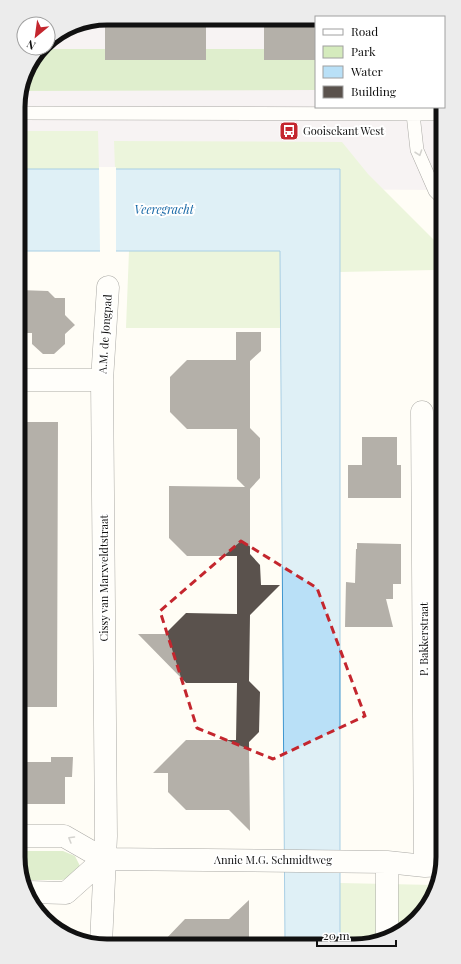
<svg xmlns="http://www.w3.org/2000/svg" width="461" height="964" font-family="'Playfair Display',serif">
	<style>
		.industrial { fill: #eee6ef }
		.green { fill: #d5ebbd }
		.forest { fill: #b9dc9c }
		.water { fill: #b9e0f7; stroke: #3f96cf }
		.pier { fill: #fffdf5 }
		.building { fill: #5a524d }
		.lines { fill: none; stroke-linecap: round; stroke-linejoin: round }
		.service-casing { stroke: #444; stroke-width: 14 }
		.minor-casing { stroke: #444; stroke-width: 23 }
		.service { stroke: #fff; stroke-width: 13 }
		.minor { stroke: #fff; stroke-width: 22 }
		.oneway { stroke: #a0a0a0 }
		.marked { fill: none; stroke: #c4262e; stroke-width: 3; stroke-dasharray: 8 5; stroke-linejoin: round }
		.labels { text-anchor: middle; stroke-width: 4; stroke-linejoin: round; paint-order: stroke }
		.poi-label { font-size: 11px; fill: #111; stroke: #fff; text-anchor: start }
		.street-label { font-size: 11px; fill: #111; stroke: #fff }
		.water-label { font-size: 12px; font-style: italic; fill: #1768a6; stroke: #fff }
		.rim { fill: none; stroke: #111; stroke-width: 5 }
	</style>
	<rect width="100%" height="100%" fill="#fffdf5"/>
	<path class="industrial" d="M107,18L316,19V107H440L443,863L434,886L440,190L19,187V96L27,68L42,48H48V40L73,25Z"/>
	<path class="green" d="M19,131H98L99,169H19Z
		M114,141L342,142L368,174L435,241L434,270L340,272V169H115Z
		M129,251H280L281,328H126Z
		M340,883L434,885L424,911L377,943H340Z"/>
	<path class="forest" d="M41,49H316V90L20,91L27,68Z
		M21,851H63L75,856L80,866L74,876L62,880H21Z"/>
	<path class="water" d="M19,169H340V943H285L280,251H19Z"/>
	<path class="pier" d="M99,167H116V253H100Z"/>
	<path class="building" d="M105,18L206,19V60H105Z
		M264,19H316V60H264Z
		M19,290L48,291L55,298H65V315L75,325L65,334V344L54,354H43L32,344V333H19Z
		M236,332H261V351L250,361V428L260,438V478L250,489V554L260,565L261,585H280L250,615L249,681L260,692L259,732L249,742L250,831L229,810H186L168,792V773H153L186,740H236L237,683H186L138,634H165L186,613L237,614V556H187L169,538V486L245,487L237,479V429H187L170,412V377L187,360H236Z
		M20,422H58L57,707H21Z
		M362,437H397V465H401V498H348V465H362Z
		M357,543L401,544V584H393V599H386L393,627H345L346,582L355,583L356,549H357Z
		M51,757H73L72,777H65V804H27V762H51Z
		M249,900V944H161L185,919H229Z"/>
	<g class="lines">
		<g class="service-casing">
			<path id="service" d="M19,113L440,114
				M413,114L417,150L435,191L440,196"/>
		</g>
		<g class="minor-casing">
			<path id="minor" d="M20,380H102L106,836L101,944
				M102,380L108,287
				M422,412L425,866
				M21,836H64L104,859L387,862L425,866L442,865
				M387,862V936
				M29,892L66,893L104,859"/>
		</g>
		<use href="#service" class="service"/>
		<use href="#minor" class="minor"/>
	</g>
	<defs><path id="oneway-chevron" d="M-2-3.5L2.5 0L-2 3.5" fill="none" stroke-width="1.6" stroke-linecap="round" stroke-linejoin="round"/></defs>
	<g class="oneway">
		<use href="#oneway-chevron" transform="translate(419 153) rotate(71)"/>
		<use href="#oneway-chevron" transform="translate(71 839) rotate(-149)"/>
	</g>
	<path d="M0 0H461V964H0ZM241,541L317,588L365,716L273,759L197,728L160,611Z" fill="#fffdf5" fill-opacity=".55" fill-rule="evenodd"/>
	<path class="marked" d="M241,541L317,588L365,716L273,759L197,728L160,611Z"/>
	<defs>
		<g id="bus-square" transform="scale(1)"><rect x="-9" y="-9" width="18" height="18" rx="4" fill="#c4262e" stroke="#fff"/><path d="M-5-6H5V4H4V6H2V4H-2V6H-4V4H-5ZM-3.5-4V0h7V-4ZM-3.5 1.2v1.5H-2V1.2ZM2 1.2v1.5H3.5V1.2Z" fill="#fff"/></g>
	</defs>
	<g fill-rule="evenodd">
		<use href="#bus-square" x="289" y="131"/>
	</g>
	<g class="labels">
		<g class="poi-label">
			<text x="303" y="135">Gooisekant West</text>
		</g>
		<g class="street-label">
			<text transform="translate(105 334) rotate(-86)" y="4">A.M. de Jongpad</text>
			<text transform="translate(104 578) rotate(-90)" y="4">Cissy van Marxveldtstraat</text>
			<text transform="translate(424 639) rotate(-90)" y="4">P. Bakkerstraat</text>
			<text x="273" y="864">Annie M.G. Schmidtweg</text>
		</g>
		<g class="water-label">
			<text x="164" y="214">Veeregracht</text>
		</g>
	</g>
	<path d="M0 0H461V964H0ZM107 25H354A82 82 0 0 1 436 107V857A82 82 0 0 1 354 939H107A82 82 0 0 1 25 857V107A82 82 0 0 1 107 25Z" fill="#ececec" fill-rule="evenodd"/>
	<path class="rim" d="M107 25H354A82 82 0 0 1 436 107V857A82 82 0 0 1 354 939H107A82 82 0 0 1 25 857V107A82 82 0 0 1 107 25Z"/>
	<rect x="315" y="16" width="130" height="92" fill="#ffffff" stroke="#a0a0a0"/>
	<rect x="323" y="29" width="20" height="6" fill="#ffffff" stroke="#a0a0a0"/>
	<text x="351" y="36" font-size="12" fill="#111111">Road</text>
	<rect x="323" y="46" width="20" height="12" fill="#d5ebbd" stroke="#a0a0a0"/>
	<text x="351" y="56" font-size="12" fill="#111111">Park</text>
	<rect x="323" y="66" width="20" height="12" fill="#b9e0f7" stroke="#a0a0a0"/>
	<text x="351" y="76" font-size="12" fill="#111111">Water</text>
	<rect x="323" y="86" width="20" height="12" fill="#5a524d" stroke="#a0a0a0"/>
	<text x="351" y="96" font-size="12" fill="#111111">Building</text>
	<g transform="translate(36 36) rotate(209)"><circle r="19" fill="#ffffff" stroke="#a0a0a0"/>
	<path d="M0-3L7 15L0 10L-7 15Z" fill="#c4262e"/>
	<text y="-6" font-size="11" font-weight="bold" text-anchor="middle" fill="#111111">N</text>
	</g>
	<path d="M317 940v6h79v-6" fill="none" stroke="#111111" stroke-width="2"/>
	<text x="323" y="940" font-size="12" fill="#111111" stroke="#ffffff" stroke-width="3" paint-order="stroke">20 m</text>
</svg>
